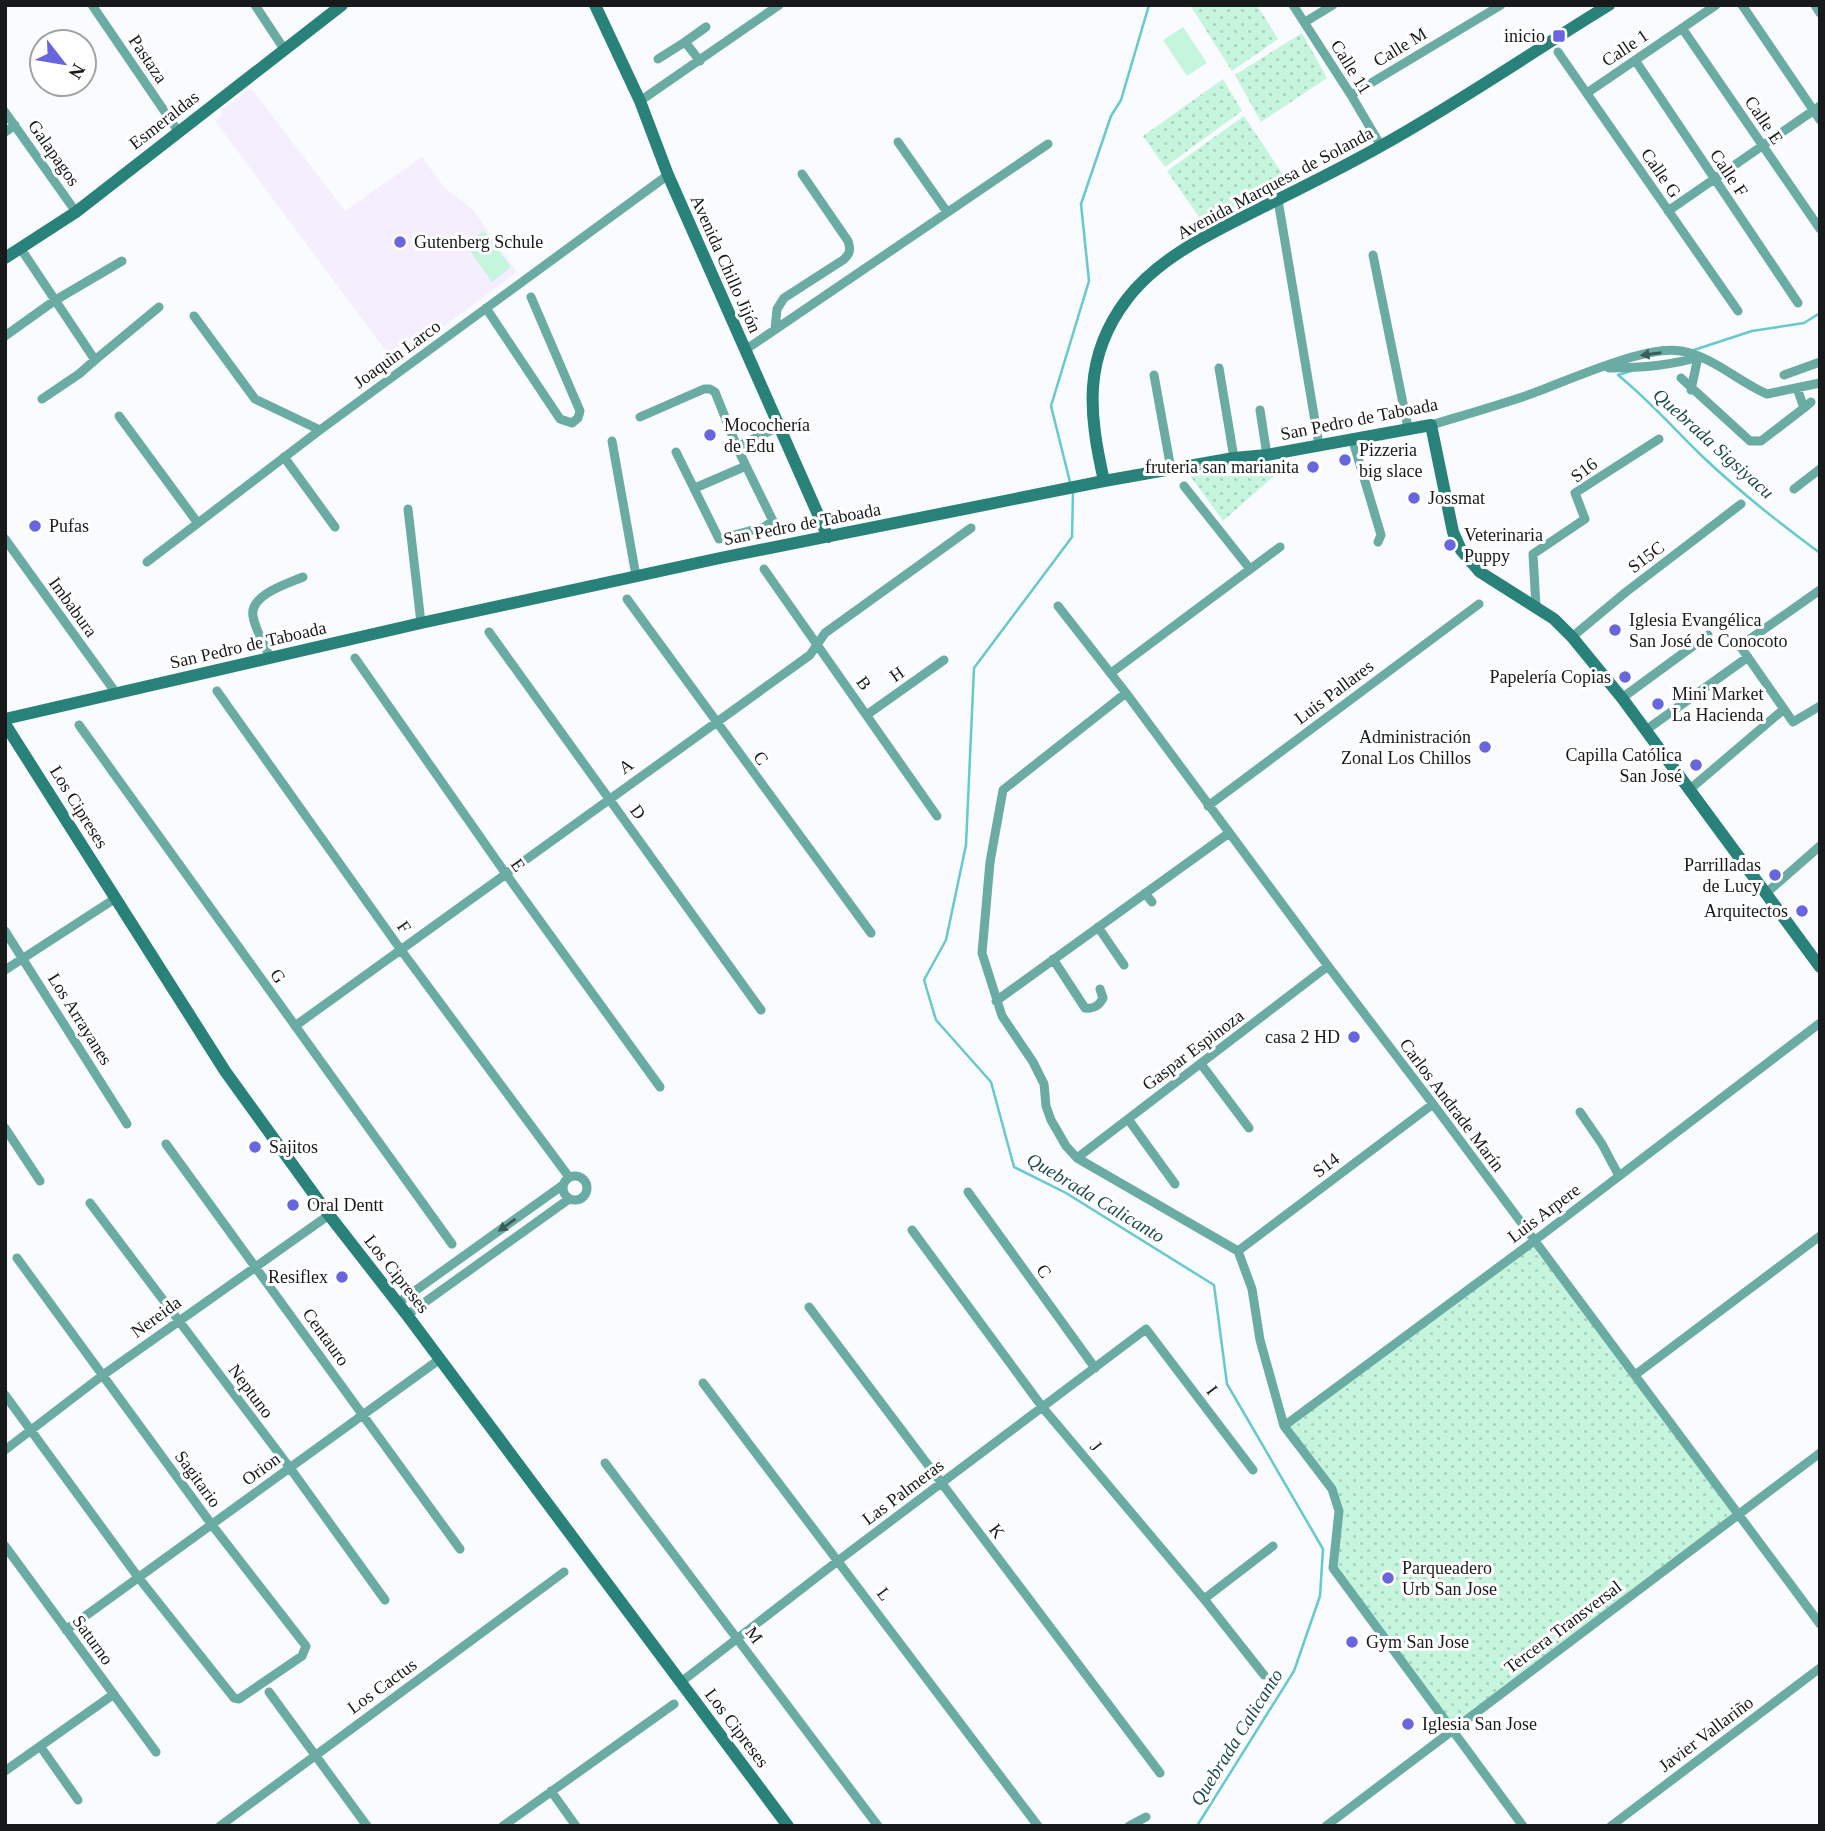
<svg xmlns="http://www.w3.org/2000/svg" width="1825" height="1831" font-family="'Times New Roman',serif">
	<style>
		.education { fill: #f4eeff }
		.grass { fill: #c6f5dd }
		.park { fill: url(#park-dots) }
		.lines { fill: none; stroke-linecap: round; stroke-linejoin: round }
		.stream { stroke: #65c9cf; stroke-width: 2.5 }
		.street { stroke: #6aaca4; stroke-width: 9 }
		.secondary { stroke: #298279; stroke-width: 12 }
		.oneway { fill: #3c5b59 }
		.poi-dot { fill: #6866df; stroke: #fff; stroke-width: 2.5 }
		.labels { text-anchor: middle; stroke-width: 6; stroke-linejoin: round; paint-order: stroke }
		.poi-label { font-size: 18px; fill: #17191b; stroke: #fff; text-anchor: start }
		.street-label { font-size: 18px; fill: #17191b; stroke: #fff }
		.water-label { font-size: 19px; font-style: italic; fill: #1d4b4e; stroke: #fff }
	</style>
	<defs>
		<pattern id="park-dots" width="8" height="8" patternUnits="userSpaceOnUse" patternTransform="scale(1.75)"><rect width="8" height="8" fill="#c6f5dd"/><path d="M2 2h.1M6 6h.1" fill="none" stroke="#a9d1bd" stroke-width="1.8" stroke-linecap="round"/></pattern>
	</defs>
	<rect width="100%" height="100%" fill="#f9fbfe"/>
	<path class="education" d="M251,88L345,211L422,157L444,187L473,210L517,272L395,363L215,121L223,115L221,111Z"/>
	<path class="grass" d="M1183,27L1207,63L1187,76L1163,40Z
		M484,231L511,267L492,282L465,244Z"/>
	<path class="park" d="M1190,5H1257L1278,39L1232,71Z
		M1302,33L1327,78L1261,122L1235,75Z
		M1223,79L1242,111L1165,167L1143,136Z
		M1244,116L1285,178L1204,224L1167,171Z
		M1292,460L1223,521L1188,473Z
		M1534,1241L1738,1515L1452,1730L1333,1568L1339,1511L1332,1489L1284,1426Z"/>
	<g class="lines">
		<path class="stream" d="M1694,350L1752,331L1804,323L1820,313
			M1631,371L1618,375C1649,400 1675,430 1703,457C1740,492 1779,523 1820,553
			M1070,482L1051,406L1089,281L1081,204L1111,116L1121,100L1149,5
			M1073,492L1072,537L974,668L966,845L946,940L924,980L936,1020L991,1082L1014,1167L1066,1193L1214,1285L1227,1384L1323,1549L1320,1596L1294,1671L1197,1826"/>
		<path class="street" d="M92,5L178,131
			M255,5L284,49
			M1293,5L1351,95L1381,146
			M1742,5L1820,120
			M1815,5L1820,13
			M1305,22L1333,5
			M1682,28L1820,229
			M1558,52L1738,311
			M658,59L685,42
			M1635,60L1798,303
			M700,61L685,42L706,27
			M1587,93L1716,5
			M1351,95L1501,5
			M640,101L779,5
			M5,112L76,212
			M5,132L15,125
			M898,142L947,212
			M1278,200L1319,445
			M1668,211L1820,106
			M21,249L95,360L159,307
			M1373,255L1408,428
			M486,308L560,419L572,423L578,418L580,411L531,297
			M194,316L255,399L320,430
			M775,329L777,309L784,298L843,260C850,254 851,250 848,241L802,174
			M5,336L54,301L122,261
			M745,350L1048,144
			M1219,368L1234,458
			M1609,368C1639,368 1670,366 1698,357
			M1154,375L1171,469
			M1784,375L1820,362
			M1681,378L1750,441H1761L1804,408
			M1797,388L1804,408L1811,402
			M1691,390L1698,357
			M42,399L79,374L95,360
			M1260,410L1267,455
			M119,416L197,522
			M640,417L704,389H710L715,392L737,447
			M1431,425C1464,415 1496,406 1528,395C1565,382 1646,344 1681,351C1714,357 1737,381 1767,394L1820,383
			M1352,438L1381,535L1378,542
			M612,441L636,576
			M676,452L719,539L764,527L773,521L746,466
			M284,457L335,527
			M1184,486L1250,569
			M695,488L746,466L737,447L778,427
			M1794,489L1820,469
			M408,509L421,623
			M5,539L116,693
			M147,562L320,430L668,175
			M764,569L937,816
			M627,599L871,933
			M1058,606L1126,693L1328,966L1433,1104L1820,1624
			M1536,607L1533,554L1585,519L1575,493L1659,439
			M489,632L761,1010
			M1572,637L1626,592L1741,504
			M270,658C265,645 255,630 253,616C249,595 289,583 303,577
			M355,658L506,874L660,1087
			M1111,673L1280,547
			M217,691L401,950L569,1177
			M1126,693L1003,790L990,862L982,953L1002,1016L1033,1062L1044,1084L1046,1106L1051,1120L1066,1146L1077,1158L1238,1251L1252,1289L1260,1340L1284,1426L1332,1489L1339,1511L1333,1568L1523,1826
			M1622,698L1708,635
			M1784,709L1793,722L1820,706
			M868,714L944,660
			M79,725L452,1244
			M1646,730L1748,657
			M1689,790L1784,709L1740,646L1820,590
			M1208,806L1479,604
			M1145,893L1152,902
			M1765,894L1820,846
			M1098,927L1124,965
			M5,931L127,1124
			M1053,959L1085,1008C1094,1009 1099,1006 1103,998L1100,989
			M5,970L116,898
			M996,1001L1229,833
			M295,1026L810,655L825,633L971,528
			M1201,1064L1249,1128
			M1580,1112L1602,1144L1619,1176
			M1128,1119L1175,1184
			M5,1128L40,1181
			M166,1144L460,1549
			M1077,1158L1328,966
			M563 1188a12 12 0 1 1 24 0a12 12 0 1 1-24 0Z
			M968,1192L1095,1368
			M90,1203L290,1468L385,1600
			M912,1230L1043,1408L1204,1599L1264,1675
			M1238,1251L1433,1104
			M398,1303L563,1185
			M809,1307L1160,1773
			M407,1315L569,1199
			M1635,1375L1820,1236
			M703,1383L1038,1826
			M5,1395L138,1577L234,1698L239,1699L302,1656L306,1646L212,1525L17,1258
			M1284,1426L1534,1241L1820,1023
			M5,1450L103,1375L329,1215
			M605,1463L878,1826
			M5,1546L156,1752
			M1204,1599L1273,1546
			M66,1630L440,1359
			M681,1682L839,1560L1146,1329L1253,1470
			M269,1692L367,1826
			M40,1746L78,1800
			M5,1771L114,1694
			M551,1791L576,1826
			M220,1826L564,1572
			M503,1826L674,1704
			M1129,1826L1146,1817
			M1326,1826L1820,1453
			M1611,1826L1820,1668"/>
		<path class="secondary" d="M595,5L640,101L668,175L828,537
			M5,258L76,212L342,5
			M1104,481C1089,414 1082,358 1127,299C1160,256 1214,232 1261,208C1301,188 1340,169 1379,147C1457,104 1532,52 1609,5
			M5,719L421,623L720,558L1104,481L1234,458L1267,455L1431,425L1453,532L1461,550L1480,572L1554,619L1572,637L1622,698L1820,967
			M5,724L225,1071L329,1215L407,1315L788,1826"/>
	</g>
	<defs><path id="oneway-solid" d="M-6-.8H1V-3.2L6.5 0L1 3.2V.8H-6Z" transform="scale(1.75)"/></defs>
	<g class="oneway">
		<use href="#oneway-solid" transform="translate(1651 354) rotate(172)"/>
		<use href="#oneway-solid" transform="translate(507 1225) rotate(144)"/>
	</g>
	<g class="poi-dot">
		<rect x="1552" y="29" width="14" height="14" rx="3.5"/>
		<circle cx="400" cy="242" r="7"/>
		<circle cx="710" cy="435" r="7"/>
		<circle cx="1345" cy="460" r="7"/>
		<circle cx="1313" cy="467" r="7"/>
		<circle cx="1414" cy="498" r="7"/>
		<circle cx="35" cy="526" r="7"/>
		<circle cx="1450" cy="545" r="7"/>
		<circle cx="1615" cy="630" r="7"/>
		<circle cx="1625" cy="677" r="7"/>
		<circle cx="1658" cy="704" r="7"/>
		<circle cx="1485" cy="747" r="7"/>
		<circle cx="1696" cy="765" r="7"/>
		<circle cx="1775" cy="875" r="7"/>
		<circle cx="1802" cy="911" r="7"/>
		<circle cx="1354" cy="1037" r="7"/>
		<circle cx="255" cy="1147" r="7"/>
		<circle cx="293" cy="1205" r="7"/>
		<circle cx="342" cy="1277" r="7"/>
		<circle cx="1388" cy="1578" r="7"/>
		<circle cx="1352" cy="1642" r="7"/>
		<circle cx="1408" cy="1724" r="7"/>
	</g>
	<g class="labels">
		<g class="poi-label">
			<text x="1545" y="42" text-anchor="end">inicio</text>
			<text x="414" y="248">Gutenberg Schule</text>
			<text x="724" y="431">Mocochería<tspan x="724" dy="21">de Edu</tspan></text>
			<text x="1359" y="456">Pizzeria<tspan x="1359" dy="21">big slace</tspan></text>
			<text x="1299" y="473" text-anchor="end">fruteria san marianita</text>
			<text x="1428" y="504">Jossmat</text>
			<text x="49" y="532">Pufas</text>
			<text x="1464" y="541">Veterinaria<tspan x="1464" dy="21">Puppy</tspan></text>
			<text x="1629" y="626">Iglesia Evangélica<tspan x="1629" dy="21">San José de Conocoto</tspan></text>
			<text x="1611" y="683" text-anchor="end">Papelería Copias</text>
			<text x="1672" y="700">Mini Market<tspan x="1672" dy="21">La Hacienda</tspan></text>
			<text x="1471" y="743" text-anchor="end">Administración<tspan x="1471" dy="21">Zonal Los Chillos</tspan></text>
			<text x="1682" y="761" text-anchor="end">Capilla Católica<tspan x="1682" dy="21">San José</tspan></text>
			<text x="1761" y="871" text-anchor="end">Parrilladas<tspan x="1761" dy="21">de Lucy</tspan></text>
			<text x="1788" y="917" text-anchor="end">Arquitectos</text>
			<text x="1340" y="1043" text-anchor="end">casa 2 HD</text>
			<text x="269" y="1153">Sajitos</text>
			<text x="307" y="1211">Oral Dentt</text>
			<text x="328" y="1283" text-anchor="end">Resiflex</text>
			<text x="1402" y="1574">Parqueadero<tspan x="1402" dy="21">Urb San Jose</tspan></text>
			<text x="1366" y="1648">Gym San Jose</text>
			<text x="1422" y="1730">Iglesia San Jose</text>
		</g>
		<g class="street-label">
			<text transform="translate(1400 47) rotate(-31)" y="6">Calle M</text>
			<text transform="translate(1625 48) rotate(-34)" y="6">Calle 1</text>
			<text transform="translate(148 59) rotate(56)" y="6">Pastaza</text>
			<text transform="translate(1351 67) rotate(58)" y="6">Calle 11</text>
			<text transform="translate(164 120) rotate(-38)" y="6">Esmeraldas</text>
			<text transform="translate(1764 120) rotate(56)" y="6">Calle E</text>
			<text transform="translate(54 153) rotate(55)" y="6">Galapagos</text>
			<text transform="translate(1661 173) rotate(55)" y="6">Calle G</text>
			<text transform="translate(1729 173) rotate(56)" y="6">Calle F</text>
			<text transform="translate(1275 183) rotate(-28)" y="6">Avenida Marquesa de Solanda</text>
			<text transform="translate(726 264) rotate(66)" y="6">Avenida Chillo Jijón</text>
			<text transform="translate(397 354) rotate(-36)" y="6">Joaquìn Larco</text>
			<text transform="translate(1359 419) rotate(-11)" y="6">San Pedro de Taboada</text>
			<text transform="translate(1584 470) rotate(-37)" y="6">S16</text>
			<text transform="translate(802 524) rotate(-11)" y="6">San Pedro de Taboada</text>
			<text transform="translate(1646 557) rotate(-37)" y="6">S15C</text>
			<text transform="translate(73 607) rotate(54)" y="6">Imbabura</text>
			<text transform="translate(248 645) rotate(-13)" y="6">San Pedro de Taboada</text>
			<text transform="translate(897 674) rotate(-35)" y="6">H</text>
			<text transform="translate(864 683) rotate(54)" y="6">B</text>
			<text transform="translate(1334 692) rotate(-37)" y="6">Luis Pallares</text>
			<text transform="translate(761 758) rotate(54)" y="6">C</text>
			<text transform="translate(626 766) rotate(-35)" y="6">A</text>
			<text transform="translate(79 807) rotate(58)" y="6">Los Cipreses</text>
			<text transform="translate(638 812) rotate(54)" y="6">D</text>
			<text transform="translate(518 865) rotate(55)" y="6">E</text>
			<text transform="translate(404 927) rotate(55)" y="6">F</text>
			<text transform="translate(278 976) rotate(54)" y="6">G</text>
			<text transform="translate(80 1019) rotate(58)" y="6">Los Arrayanes</text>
			<text transform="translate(1193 1050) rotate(-37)" y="6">Gaspar Espinoza</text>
			<text transform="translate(1452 1105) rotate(53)" y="6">Carlos Andrade Marín</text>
			<text transform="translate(1326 1165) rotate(-37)" y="6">S14</text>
			<text transform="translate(1544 1213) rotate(-37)" y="6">Luis Arpere</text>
			<text transform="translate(1044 1271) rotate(54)" y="6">C</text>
			<text transform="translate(397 1274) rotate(52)" y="6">Los Cipreses</text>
			<text transform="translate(156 1317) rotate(-36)" y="6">Nereida</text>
			<text transform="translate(326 1337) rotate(54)" y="6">Centauro</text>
			<text transform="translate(1212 1390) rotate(53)" y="6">I</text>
			<text transform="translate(251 1391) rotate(53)" y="6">Neptuno</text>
			<text transform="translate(1096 1446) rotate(50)" y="6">J</text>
			<text transform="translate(261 1469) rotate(-36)" y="6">Orion</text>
			<text transform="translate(198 1479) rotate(54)" y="6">Sagitario</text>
			<text transform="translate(903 1492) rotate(-37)" y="6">Las Palmeras</text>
			<text transform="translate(997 1531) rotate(53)" y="6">K</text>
			<text transform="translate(884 1594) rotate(53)" y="6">L</text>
			<text transform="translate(1563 1627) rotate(-37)" y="6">Tercera Transversal</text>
			<text transform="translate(754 1635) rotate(53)" y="6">M</text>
			<text transform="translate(93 1640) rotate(54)" y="6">Saturno</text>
			<text transform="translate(382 1686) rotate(-36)" y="6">Los Cactus</text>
			<text transform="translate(737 1728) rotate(53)" y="6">Los Cipreses</text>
			<text transform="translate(1706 1734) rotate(-37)" y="6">Javier Vallariño</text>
		</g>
		<g class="water-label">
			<text transform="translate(1714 443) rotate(42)" y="7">Quebrada Sigsiyacu</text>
			<text transform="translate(1096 1197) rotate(31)" y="7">Quebrada Calicanto</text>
			<text transform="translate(1236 1737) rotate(-58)" y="7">Quebrada Calicanto</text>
		</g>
	</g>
	<rect width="1825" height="1831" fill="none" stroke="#17191b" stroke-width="14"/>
	<g transform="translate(63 63) rotate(121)"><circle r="33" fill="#ffffff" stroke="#a2a3a4" stroke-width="2"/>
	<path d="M0-5L12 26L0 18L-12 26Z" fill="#6866df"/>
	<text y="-10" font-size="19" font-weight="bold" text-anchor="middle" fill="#17191b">N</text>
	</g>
</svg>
